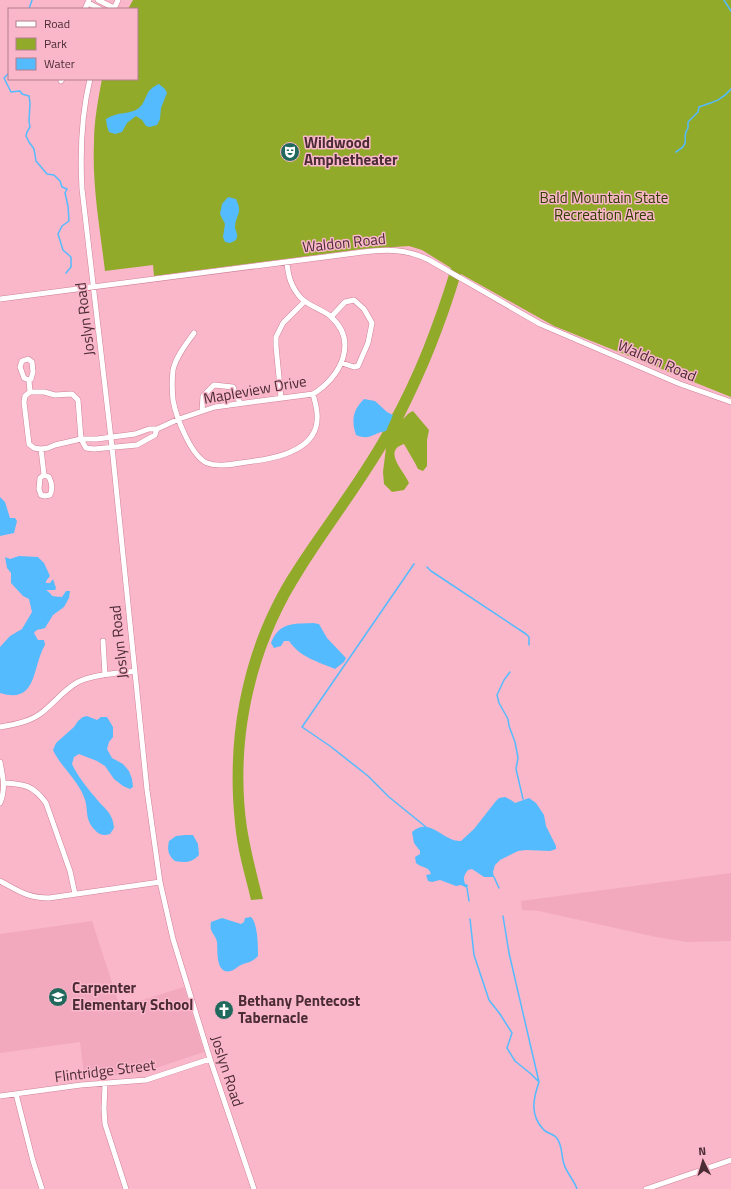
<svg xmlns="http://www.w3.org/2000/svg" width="731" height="1189" font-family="'Titillium Web',sans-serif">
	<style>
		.built { fill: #f2a9be }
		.green { fill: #91aa29 }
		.water { fill: #54bbfe }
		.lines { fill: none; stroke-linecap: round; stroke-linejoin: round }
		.stream { stroke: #54bbfe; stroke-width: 1.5 }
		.minor-casing { stroke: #cf8098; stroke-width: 6 }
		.minor { stroke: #fff; stroke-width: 5 }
		.labels { text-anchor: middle; stroke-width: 3; stroke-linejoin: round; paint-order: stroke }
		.poi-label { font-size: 15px; font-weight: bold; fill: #4b2b35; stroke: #fab7ca; text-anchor: start }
		.park-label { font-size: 15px; fill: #323d01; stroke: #fab7ca }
		.street-label { font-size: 15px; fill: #4b2b35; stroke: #fab7ca }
	</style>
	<rect width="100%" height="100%" fill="#fab7ca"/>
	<path class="built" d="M731,873V941L687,942L656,937L539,911L522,910L521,901Z
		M92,921L120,1007L184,987L204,1052L141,1073L95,1077L93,1073L84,1075L80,1042L0,1053V934Z"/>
	<path class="green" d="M133,0H731V397L554,326L461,274C446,324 427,372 403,419L409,413L413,411L429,430L427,440V466L423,471L418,469L415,463L404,444C382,451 404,471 409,483L404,490L392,492L384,484L383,472L386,448C358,495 324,538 296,585C253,657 235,745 247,828C251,852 257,875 263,899L251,900C245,875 237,849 235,823C226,738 242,651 287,577C319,526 358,478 387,424C415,374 434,323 451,268L422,250L409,246L362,249L154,276L153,265L105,271C100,229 92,185 94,143C94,121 98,100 102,79H137V9H128Z"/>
	<path class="water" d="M159,84L165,89L167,93L161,108L160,119L157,125L150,127L146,126L142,120L136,116L127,123L122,132L115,134L109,132L107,126L106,119C118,111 130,115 139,108C148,100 144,90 159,84Z
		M228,197L236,199C243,214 236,214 235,227C235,230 238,234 237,237C237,240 233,242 230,243L225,242L223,237L225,224L220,214L222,204Z
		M364,399L375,401L387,412L393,415L386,431C373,433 370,441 356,435C351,420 353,410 364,399Z
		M0,497L5,502L10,518H15L17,521L14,533L0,536Z
		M19,556L38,557L44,563L50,576L46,581V583H50L53,579L56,588L55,590H46C55,596 47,596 62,597L66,591H70L69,598L64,607L53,615L45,628C40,630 37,628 34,633L38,640H44L45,645C32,666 38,705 0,693V647L10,636L22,629L32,612L29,599L23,596L11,583V573L7,568L5,557L10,559Z
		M313,623L319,624L327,638L346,658L344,662L335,669C317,661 301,658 289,641H284L281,646L274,648L271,643C279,622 293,624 313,623Z
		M87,716L97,720L101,717H107L113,727V737L109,742L107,749L112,758L123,764L129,771L132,779L133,787L130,789L123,786L114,779L105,766L97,761L79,754L74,757L72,764C77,775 87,788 95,797C104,809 113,812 114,828L110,834C103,836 99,835 94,829C84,818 89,809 84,797C77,779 61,767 53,750L56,743L74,727L78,721L83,717Z
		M505,797L511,800L515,803L529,798L536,803L544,815L546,826L556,846V849L550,851L526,850L518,851L500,860L495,865L493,872L494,877H484L472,869L468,870C464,875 463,878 465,884H466L468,885L467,888L461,885L456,886L440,880L432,882L428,881L426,875L431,874C429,866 421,868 416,863L415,857L420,854V851L414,843L412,832C430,816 443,842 461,841L474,829L496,801L499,798Z
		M185,835H193L198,844L199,855C192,863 184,863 175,861C168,855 167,850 169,841L176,836Z
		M251,917C258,924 258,946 258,956C252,963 247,962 239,966C236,968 234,970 231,971C215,975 218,950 217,942C215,933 209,933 211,922L222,918L241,924L244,922L245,918Z"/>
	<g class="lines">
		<path class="stream" d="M724,0L731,11
			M29,9L32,0
			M9,73L4,78L11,92L20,91L22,94L29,96L30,103L29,121L30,127L27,132L26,136L29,142L34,149L36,161L47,174L54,175L60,181L62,187L67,189L65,193L68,206L69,221L62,226L58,234L63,250L71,257V267L66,273
			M676,152C693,142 680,138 688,128V122L698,112L699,107C713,102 721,101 731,89
			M414,564L302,727L330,746L368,776L389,797L426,827
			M427,567L431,571L526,634L529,637V645
			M510,672L504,680L497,695L499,703L508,719L509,726L515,742L518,758L516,769L523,799
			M494,877L499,888
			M467,888L469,901
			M503,916L509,953L539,1082C533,1099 530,1115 543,1129C546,1133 553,1134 556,1137C563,1145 561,1156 564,1164C566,1172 574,1180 577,1189
			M470,919L474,955L489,1000L500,1014L512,1033L507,1048L515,1061L531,1074L538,1081"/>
		<g class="minor-casing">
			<path id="minor" d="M98,0L114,8
				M88,3L100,9
				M85,9L89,0
				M114,9L118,0
				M90,79C81,116 80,152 82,189L112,447L147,790L160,882L173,939L210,1059L254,1189
				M61,81L62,79
				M0,299L363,252C387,249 407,249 429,260L540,324L680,384L731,402
				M331,317L345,302L354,300L364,309L372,323L368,343L358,366L354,367L342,363
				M194,333C187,343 176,356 173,370C172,379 172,390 173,400C176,417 191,456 207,463C218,467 230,465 240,463C265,460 308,455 316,427C319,416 316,405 313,394
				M29,380L24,378L20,367L22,361L28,359L32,362L33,372L31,379L29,380L30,392L25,396L24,402L29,444L34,448L41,449L48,448L55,445L81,439H97L135,434L149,429H157L179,419L215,407L313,394C341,377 359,341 330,316C321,309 309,306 301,298C291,287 288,276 287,262
				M30,392H44L55,395L72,394L78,400L81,439
				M281,398L276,346V337L283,323L305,301
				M202,411L203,396L214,385L233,387L240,403
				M81,439L86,448L94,449L137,445L155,435L157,429
				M41,449L44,475L40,478L39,489L41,495L45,496L50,495C53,489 52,483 49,477L44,475
				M103,641L105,675
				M0,727C13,725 29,722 40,714C54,704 63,690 78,682C94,674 116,674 135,671
				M0,762C3,777 6,789 0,803
				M4,783C24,784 33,785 46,803L70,871L75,894
				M0,881C19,891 27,898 49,898L160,882
				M105,1084L104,1109L105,1124L126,1189
				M16,1094L33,1161L42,1189
				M0,1096L81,1085L146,1080L210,1059
				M646,1189L731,1160"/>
		</g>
		<use href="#minor" class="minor"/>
	</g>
	<defs>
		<g id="theatre-disc" transform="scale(1)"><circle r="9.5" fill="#21685d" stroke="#fab7ca"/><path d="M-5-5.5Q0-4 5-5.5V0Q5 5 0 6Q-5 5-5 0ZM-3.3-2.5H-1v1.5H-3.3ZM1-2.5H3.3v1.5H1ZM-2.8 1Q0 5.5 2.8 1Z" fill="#fff"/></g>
		<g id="school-disc" transform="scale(1)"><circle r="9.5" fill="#21685d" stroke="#fab7ca"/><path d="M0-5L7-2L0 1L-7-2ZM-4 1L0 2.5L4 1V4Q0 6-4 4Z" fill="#fff"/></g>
		<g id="church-disc" transform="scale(1)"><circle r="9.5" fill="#21685d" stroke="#fab7ca"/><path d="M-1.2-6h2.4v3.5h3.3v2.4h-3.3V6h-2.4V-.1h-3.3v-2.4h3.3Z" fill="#fff"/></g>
	</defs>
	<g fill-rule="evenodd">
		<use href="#theatre-disc" x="290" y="152"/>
		<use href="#school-disc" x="58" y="997"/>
		<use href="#church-disc" x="224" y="1010"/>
	</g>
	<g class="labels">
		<g class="poi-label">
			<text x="304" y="148">Wildwood<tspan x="304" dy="17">Amphetheater</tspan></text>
			<text x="72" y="993">Carpenter<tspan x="72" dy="17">Elementary School</tspan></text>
			<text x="238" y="1006">Bethany Pentecost<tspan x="238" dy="17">Tabernacle</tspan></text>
		</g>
		<g class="park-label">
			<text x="604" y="203">Bald Mountain State<tspan x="604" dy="17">Recreation Area</tspan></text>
		</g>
		<g class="street-label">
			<text transform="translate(344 243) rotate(-6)" y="5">Waldon Road</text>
			<text transform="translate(85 319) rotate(-97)" y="5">Joslyn Road</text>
			<text transform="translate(657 361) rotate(23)" y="5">Waldon Road</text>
			<text transform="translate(255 390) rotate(-10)" y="5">Mapleview Drive</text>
			<text transform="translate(119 642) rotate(-96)" y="5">Joslyn Road</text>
			<text transform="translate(105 1071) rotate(-7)" y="5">Flintridge Street</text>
			<text transform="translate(227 1071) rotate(72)" y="5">Joslyn Road</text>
		</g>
	</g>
	<rect x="8" y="8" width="130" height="72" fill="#fab7ca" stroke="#b47f8e"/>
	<rect x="16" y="21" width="20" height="6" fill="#ffffff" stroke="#b47f8e"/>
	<text x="44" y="28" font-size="12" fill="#4b2b35">Road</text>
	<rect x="16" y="38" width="20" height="12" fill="#91aa29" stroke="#b47f8e"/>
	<text x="44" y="48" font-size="12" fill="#4b2b35">Park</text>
	<rect x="16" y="58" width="20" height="12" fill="#54bbfe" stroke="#b47f8e"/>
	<text x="44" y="68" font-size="12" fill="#4b2b35">Water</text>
	<g transform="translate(703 1161) rotate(355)" stroke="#fab7ca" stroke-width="3" paint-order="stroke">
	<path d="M0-3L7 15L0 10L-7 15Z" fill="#4b2b35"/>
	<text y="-6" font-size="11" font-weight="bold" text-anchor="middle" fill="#4b2b35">N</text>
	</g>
</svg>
